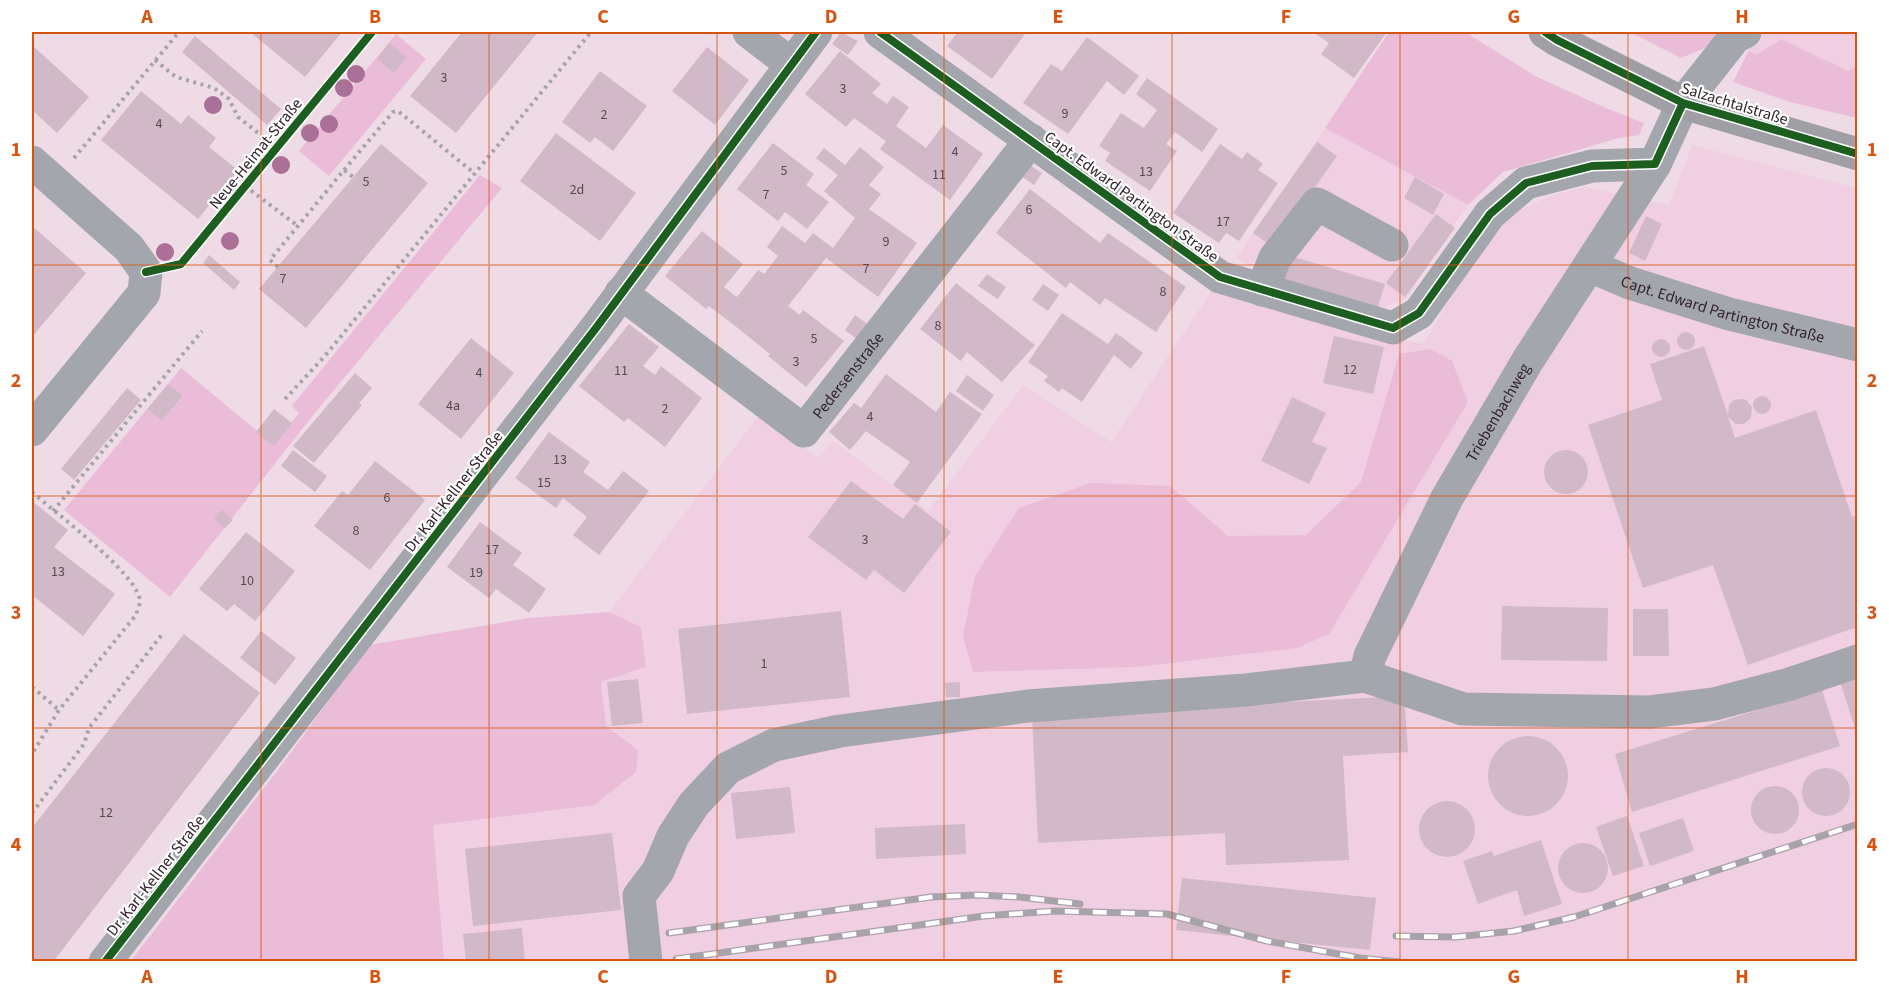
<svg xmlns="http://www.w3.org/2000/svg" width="1889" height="993" font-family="'Source Sans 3',sans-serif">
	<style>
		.built { fill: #f0cfe2 }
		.green { fill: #eabcd7 }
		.building { fill: #d1b9c7 }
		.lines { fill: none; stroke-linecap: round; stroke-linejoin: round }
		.path { stroke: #a5a4aa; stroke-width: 4; stroke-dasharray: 3 4.5; stroke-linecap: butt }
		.minor { stroke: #a4a6ad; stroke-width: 33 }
		.major { stroke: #a09fa6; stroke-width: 33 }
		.rail-casing { stroke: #a8a2aa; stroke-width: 7 }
		.rail { stroke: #fff; stroke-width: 4.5; stroke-dasharray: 14; stroke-linecap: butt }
		.cycleway-casing { stroke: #fff; stroke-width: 11 }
		.cycleway { stroke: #1b5e20; stroke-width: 8 }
		.tree { fill: #aa7097 }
		.grid { fill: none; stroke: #d6540f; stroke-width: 1.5; stroke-opacity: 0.55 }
		.labels { text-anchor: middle; stroke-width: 4.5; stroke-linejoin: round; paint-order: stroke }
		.number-label { font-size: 14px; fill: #5a4953 }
		.street-label { font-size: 16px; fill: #32242c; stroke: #fff }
		.neatline { fill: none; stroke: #d6540f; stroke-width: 2 }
		.grid-label { font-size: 20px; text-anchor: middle; font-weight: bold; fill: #d6540f }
	</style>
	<rect width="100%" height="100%" fill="#efdbe6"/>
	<path class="built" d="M1729,32H1857V66L1848,71L1781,39L1756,55Z
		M1325,128L1468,205L1406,299L1378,309L1280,280L1236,258Z
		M1692,145L1857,188V961L236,962L356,809L621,738L606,726L601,682L645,667L641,627L609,612L760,414L818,458L833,441L928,511L1023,385L1111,442L1214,287L1328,320L1423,344L1489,235L1520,210L1552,195L1585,187L1669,205Z"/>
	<path class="green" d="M1389,32H1465L1535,76L1606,108L1644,123L1639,135L1619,138L1503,172L1468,205L1325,128Z
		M1630,32H1727L1717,43L1681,58Z
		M396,34L426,59L329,176L299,151Z
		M1781,39L1848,71L1857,66V118L1790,102L1733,82L1749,50L1756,55Z
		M480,175L502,188L314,414L170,597L64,510L147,409L162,421L183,397L168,384L181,368L274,445L299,413L292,406Z
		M1431,349L1452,361L1468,402L1329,634L1297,648L1136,667L973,672L963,637L975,576L1019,508L1090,483L1170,486L1228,536L1306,535L1361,482L1399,354Z
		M609,612L641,627L646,667L601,682L606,726L638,750L636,772L594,805L433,825L444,961L130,962L287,758L369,645L529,618Z"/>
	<path class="building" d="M250,32H342L305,77Z
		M462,32H538L456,133L410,96Z
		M841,32L858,41L848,55L832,44Z
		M958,32H1022L1025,34L992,79L947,46Z
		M1313,32H1387L1354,78L1321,54L1329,43Z
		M195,36L281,109L267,125L182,52Z
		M1087,37L1139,76L1124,95L1107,81L1068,134L1023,103L1051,64L1062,71Z
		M389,43L406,57L394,73L377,59Z
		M32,45L89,97L57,133L32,110Z
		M707,47L749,80L715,125L672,91Z
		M840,51L881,84L872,93L887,104L893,96L909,107L896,126L926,148L943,125L983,154L950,200L880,149L886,141L854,118L846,127L805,94Z
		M600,71L647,106L613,151L595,137L590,143L562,122Z
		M1147,78L1218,129L1202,152L1175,132L1166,144L1177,151L1150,191L1105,161L1110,153L1099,146L1121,113L1144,128L1157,110L1136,94Z
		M141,91L181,124L188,115L216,138L209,147L238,170L198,219L101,140Z
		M556,133L636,193L600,241L520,181Z
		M1317,142L1337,156L1273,247L1253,233Z
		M773,143L814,174L806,185L829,202L807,229L785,212L778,221L737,189Z
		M381,144L428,183L306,328L259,289Z
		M1220,144L1242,159L1247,152L1263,164L1258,170L1278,183L1239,241L1226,233L1219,243L1173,213Z
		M860,147L884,167L869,185L881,194L869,209L917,243L878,297L826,258L788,306L800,315L803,310L844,341L806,387L768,356L770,354L739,329L709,306L706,309L665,276L702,231L743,264L724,287L737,297L758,270L764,274L778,256L767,247L782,226L805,243L813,233L833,248L855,218L824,191L838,175L816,158L824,148L845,165Z
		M1030,165L1042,173L1034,185L1022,177Z
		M1415,177L1444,194L1433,215L1404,198Z
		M1030,189L1100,243L1108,233L1186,287L1156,332L1105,298L1100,305L1070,282L1066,288L996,233Z
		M1436,214L1455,228L1405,297L1386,283Z
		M1646,216L1662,224L1645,261L1629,253Z
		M32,226L86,273L32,337Z
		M209,255L240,282L234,290L203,263Z
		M1287,255L1385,284L1378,307L1280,278Z
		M987,274L1006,287L998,299L978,286Z
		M956,283L1035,345L1002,382L967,352L961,361L920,329Z
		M1043,284L1059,295L1048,311L1032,300Z
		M1062,313L1108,344L1116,333L1143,353L1131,369L1114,355L1082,402L1062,388L1059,392L1044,381L1048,376L1028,362Z
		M855,315L869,325L858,340L845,330Z
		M629,324L659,347L643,366L655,375L661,366L702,398L665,447L628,418L624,422L579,386Z
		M1677 341a9 9 0 1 1 18 0a9 9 0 1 1-18 0Z
		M1334,336L1384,347L1373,394L1323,383Z
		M471,338L514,373L461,439L418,404Z
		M1652 348a9 9 0 1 1 18 0a9 9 0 1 1-18 0Z
		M1704,346L1728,415L1729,405L1734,400L1742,399L1746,400L1752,407L1751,418L1744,424H1736L1728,417L1735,438L1816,410L1852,517L1857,515V627L1748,665L1713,565L1643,588L1588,425L1662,400L1650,364Z
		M355,373L372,388L359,403L362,405L314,463L293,446Z
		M886,374L936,412L950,392L982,414L917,503L893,485L910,462L866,431L850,450L829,432L854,403L861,408Z
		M967,375L994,395L983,411L956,391Z
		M168,384L183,396L162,421L147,409Z
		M127,388L141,400L74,480L61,469Z
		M1753 405a9 9 0 1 1 18 0a9 9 0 1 1-18 0Z
		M1292,397L1326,413L1312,442L1327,448L1309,484L1261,461Z
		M274,409L292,423L274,446L256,432Z
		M549,432L590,462L583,472L608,490L623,471L649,491L599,555L573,535L587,517L563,498L556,508L515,478Z
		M293,450L327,476L315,492L281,466Z
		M1544 472a22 22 0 1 1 44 0a22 22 0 1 1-44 0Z
		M375,461L425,500L370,570L314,526L342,491L348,495Z
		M851,481L903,519L915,504L951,532L904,593L874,570L866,580L808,537Z
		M32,501L68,530L54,547L115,594L83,636L32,595Z
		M222,510L233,520L225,528L214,518Z
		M480,522L522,553L513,565L546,589L529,613L496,589L489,598L447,567Z
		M246,532L295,571L255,621L234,604L227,611L199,589Z
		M1502,606L1608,608L1607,661L1501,660Z
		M1633,609H1668L1669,656H1633Z
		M841,611L850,697L687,714L678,629Z
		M261,631L296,658L275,685L240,658Z
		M184,634L260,693L53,962H32V828Z
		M1857,676V734L1840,682Z
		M638,679L643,723L612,726L607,682Z
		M960,682V697H946L945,683Z
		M1822,690L1840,746L1632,812L1615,754Z
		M1404,696L1408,752L1343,756L1349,860L1226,865L1225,833L1038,843L1032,715Z
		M1488 776a40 40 0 1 1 80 0a40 40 0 1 1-80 0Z
		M1802 792a24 24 0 1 1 48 0a24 24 0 1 1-48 0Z
		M1751 810a24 24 0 1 1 48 0a24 24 0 1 1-48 0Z
		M790,787L795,833L736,839L731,793Z
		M1419 829a28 28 0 1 1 56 0a28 28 0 1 1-56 0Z
		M1627,816L1644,866L1613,876L1596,827Z
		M1683,818L1694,851L1650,866L1639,833Z
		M965,824L966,854L876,859L875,828Z
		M612,833L621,910L473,926L465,849Z
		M1541,840L1562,904L1524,916L1517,890L1478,904L1463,861L1492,851L1494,856Z
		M1558 868a25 25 0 1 1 50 0a25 25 0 1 1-50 0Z
		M1182,878L1376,898L1370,950L1176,930Z
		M522,928L525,962H466L463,934Z"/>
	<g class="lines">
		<path class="path" d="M155,60L176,77L214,88L229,99L238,117L276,147
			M74,158L179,32
			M344,170L393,112L398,111L474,173
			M245,186L298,226
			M278,267L270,260L344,170L353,177
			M285,399L324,357L591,32
			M32,492C53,511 139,575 140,601C140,605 137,611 136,615L59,710L32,754
			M53,511L202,331
			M32,687L59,710
			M32,813L84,744L89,728L164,632"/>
		<g class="minor">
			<path d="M749,32L791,64"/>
			<path d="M880,32L1220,277L1393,328L1419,313L1490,214L1526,183L1592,166L1655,164L1683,103L1735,37L1745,32"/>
			<path d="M32,162L129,248L146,272L144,293L32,430"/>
			<path id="s1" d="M1590,266L1630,283L1729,314L1858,345"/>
			<path d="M1262,290L1275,258L1317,204L1392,245"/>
			<path id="s2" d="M621,293L804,431L1031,140"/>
			<path id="s3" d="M1365,676L1370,656L1447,498L1528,360L1655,164"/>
			<path d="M105,962L596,328L816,32"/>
			<path d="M646,962L639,896L658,871L673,836L694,804L728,768L774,745L840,731L1028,706L1246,690L1365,676L1463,709L1649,712L1714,704L1790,684L1858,661"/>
		</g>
		<path class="major" d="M1545,32L1557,40L1683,103L1858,154"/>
		<g class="rail-casing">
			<path id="rail" d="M669,933L931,897L977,895L1019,897L1080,904
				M1396,936L1455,937L1514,931L1574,917L1858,824
				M676,959L984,916L1055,911L1167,914L1267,941L1360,958L1399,962"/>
		</g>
		<use href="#rail" class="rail"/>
		<g class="cycleway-casing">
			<path id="cycleway" d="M880,32L1220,277L1393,328L1419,313L1490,214L1526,183L1592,166L1655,164L1683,103
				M1545,32L1557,40L1683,103L1858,154
				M146,272L181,264L372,32
				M105,962L596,328L816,32"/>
		</g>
		<use href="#cycleway" class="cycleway"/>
	</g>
	<g class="tree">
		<circle cx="356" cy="74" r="9"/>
		<circle cx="344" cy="88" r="9"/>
		<circle cx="213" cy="105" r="9"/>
		<circle cx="329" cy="124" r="9"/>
		<circle cx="310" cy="133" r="9"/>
		<circle cx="281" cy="165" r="9"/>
		<circle cx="230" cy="241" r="9"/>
		<circle cx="165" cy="252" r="9"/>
	</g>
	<path class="grid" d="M261,32V962M489,32V962M717,32V962M944,32V962M1172,32V962M1400,32V962M1628,32V962M32,265H1858M32,496H1858M32,728H1858"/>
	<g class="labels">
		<g class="number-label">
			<text x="444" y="82">3</text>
			<text x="843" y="93">3</text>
			<text x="1065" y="118">9</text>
			<text x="604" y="119">2</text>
			<text x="159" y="128">4</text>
			<text x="955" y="156">4</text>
			<text x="784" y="175">5</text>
			<text x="1146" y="176">13</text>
			<text x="939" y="179">11</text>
			<text x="366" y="186">5</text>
			<text x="577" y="194">2d</text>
			<text x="766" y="199">7</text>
			<text x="1029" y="214">6</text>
			<text x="1223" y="226">17</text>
			<text x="886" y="246">9</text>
			<text x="866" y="273">7</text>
			<text x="283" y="283">7</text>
			<text x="1163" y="296">8</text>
			<text x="938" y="330">8</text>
			<text x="814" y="343">5</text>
			<text x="796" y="366">3</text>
			<text x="1350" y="374">12</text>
			<text x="621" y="375">11</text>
			<text x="479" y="377">4</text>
			<text x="453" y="410">4a</text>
			<text x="665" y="413">2</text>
			<text x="870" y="421">4</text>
			<text x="560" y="464">13</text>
			<text x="544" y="487">15</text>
			<text x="387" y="502">6</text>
			<text x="356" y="535">8</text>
			<text x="865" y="544">3</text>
			<text x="492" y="554">17</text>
			<text x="58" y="576">13</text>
			<text x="476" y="577">19</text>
			<text x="247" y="585">10</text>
			<text x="764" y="668">1</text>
			<text x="106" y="817">12</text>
		</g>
		<g class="street-label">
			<text transform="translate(1735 103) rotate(17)" y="6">Salzachtalstraße</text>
			<text transform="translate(255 153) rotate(-51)" y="6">Neue-Heimat-Straße</text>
			<text transform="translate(1132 196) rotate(36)" y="6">Capt. Edward Partington Straße</text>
			<text dy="6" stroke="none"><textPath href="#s1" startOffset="140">Capt. Edward Partington Straße</textPath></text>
			<text dy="6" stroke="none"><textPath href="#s2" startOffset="300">Pedersenstraße</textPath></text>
			<text dy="6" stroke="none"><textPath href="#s3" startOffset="296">Triebenbachweg</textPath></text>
			<text transform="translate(453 491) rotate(-52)" y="6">Dr. Karl-Kellner Straße</text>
			<text transform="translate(155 875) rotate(-52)" y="6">Dr. Karl-Kellner Straße</text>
		</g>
	</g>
	<rect width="1889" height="993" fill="none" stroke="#ffffff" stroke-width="66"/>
	<rect x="33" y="33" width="1823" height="927" class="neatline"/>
	<g class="grid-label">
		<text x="147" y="23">A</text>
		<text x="375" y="23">B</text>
		<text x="603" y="23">C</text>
		<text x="831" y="23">D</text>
		<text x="1058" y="23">E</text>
		<text x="1286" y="23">F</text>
		<text x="1514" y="23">G</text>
		<text x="1742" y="23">H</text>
		<text x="16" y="156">1</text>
		<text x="1872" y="156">1</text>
		<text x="16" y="387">2</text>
		<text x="1872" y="387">2</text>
		<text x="16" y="619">3</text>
		<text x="1872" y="619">3</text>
		<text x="16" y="851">4</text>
		<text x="1872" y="851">4</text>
		<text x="147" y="983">A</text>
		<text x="375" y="983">B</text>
		<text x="603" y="983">C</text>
		<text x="831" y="983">D</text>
		<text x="1058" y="983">E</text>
		<text x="1286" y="983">F</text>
		<text x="1514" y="983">G</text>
		<text x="1742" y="983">H</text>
	</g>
</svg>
